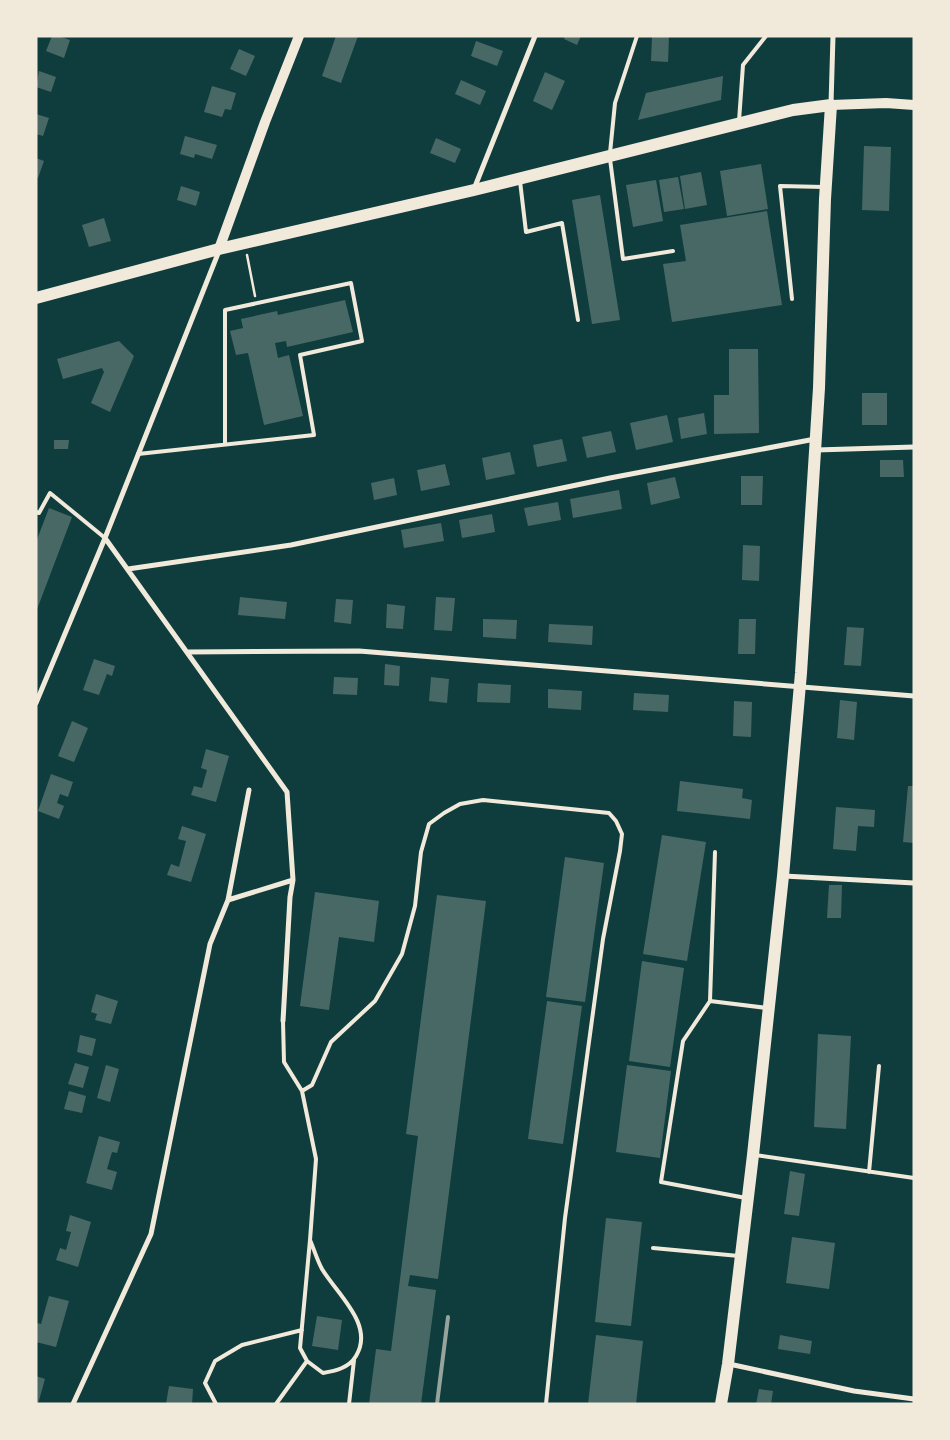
<svg xmlns="http://www.w3.org/2000/svg" width="950" height="1440" font-family="'Work Sans',sans-serif">
	<style>
		.building { fill: #486865 }
		.lines { fill: none; stroke-linecap: round; stroke-linejoin: round }
		.path { stroke: #f1e9da; stroke-width: 2.5 }
		.service { stroke: #f1e9da; stroke-width: 4 }
		.minor { stroke: #f1e9da; stroke-width: 5 }
		.secondary { stroke: #f1e9da; stroke-width: 10 }
		.primary { stroke: #f1e9da; stroke-width: 12 }
		.rail { stroke: #97a49c; stroke-width: 4 }
	</style>
	<rect width="100%" height="100%" fill="#0f3d3e"/>
	<path class="building" d="M52,36H59L70,40L64,58L46,51Z
		M336,36H358L341,83L322,76Z
		M565,36H581L577,45L564,39Z
		M652,36H669L668,62L651,61Z
		M476,41L503,51L497,66L471,56Z
		M239,49L255,56L246,76L230,69Z
		M39,71L56,77L51,92L36,87Z
		M545,72L565,81L552,110L533,101Z
		M723,76L721,100L638,120L646,93Z
		M461,80L486,91L480,105L455,94Z
		M212,86L236,93L231,110L225,109L222,117L204,112Z
		M36,114L49,118L43,136L36,134Z
		M185,136L217,145L212,159L195,154L194,158L180,154Z
		M436,138L461,149L455,163L430,153Z
		M864,146L891,147L889,211L862,210Z
		M36,158L44,161L38,178L36,177Z
		M761,164L768,209L727,216L720,171Z
		M701,172L707,205L685,209L680,176Z
		M678,177L684,209L664,212L659,180Z
		M656,180L663,221L633,227L626,185Z
		M181,186L200,192L196,206L177,200Z
		M600,195L620,320L592,324L572,200Z
		M767,211L782,305L672,322L663,264L686,261L680,225Z
		M104,218L111,241L89,247L82,225Z
		M345,300L353,332L287,347L286,341L275,343L278,358L289,355L303,416L264,425L248,353L236,355L230,331L243,328L241,319L277,311L278,315Z
		M119,341L134,356L110,412L91,403L104,372L102,368L63,379L57,359Z
		M729,349H758L759,433L714,434V395H729Z
		M862,393H887V425H862Z
		M704,413L707,434L681,439L678,418Z
		M667,415L673,442L636,450L630,423Z
		M611,431L616,452L587,458L582,437Z
		M562,439L567,461L537,467L533,445Z
		M54,440H69L68,449H54Z
		M510,452L515,474L486,480L482,458Z
		M880,460H903L904,477H880Z
		M445,464L450,485L421,491L417,470Z
		M741,476H763L762,505H741Z
		M675,477L680,498L651,505L647,483Z
		M394,478L397,495L374,500L371,483Z
		M619,490L622,509L573,518L570,499Z
		M558,502L561,520L528,526L524,508Z
		M49,508L72,517L36,612V542Z
		M492,514L495,532L462,538L459,520Z
		M441,523L444,541L404,548L401,530Z
		M743,545L760,546L759,581L742,580Z
		M240,597L287,602L285,619L238,615Z
		M436,597L455,598L452,631L434,630Z
		M336,599L353,600L351,624L334,622Z
		M387,604L405,606L403,629L386,628Z
		M483,619L517,620L516,639L483,637Z
		M739,619H756L755,654H738Z
		M549,624L593,626L592,645L548,642Z
		M847,627L864,628L861,666L844,665Z
		M94,659L115,666L112,676L107,674L99,695L83,690Z
		M385,664L400,666L399,686L384,685Z
		M334,677L358,678L357,695L333,694Z
		M431,677L449,679L447,703L429,701Z
		M478,683L511,685L510,703L477,702Z
		M548,689L582,691L581,710L548,708Z
		M634,693L669,695L668,712L633,710Z
		M840,700L857,702L854,740L837,738Z
		M734,701L752,702L751,737L733,736Z
		M72,721L88,728L74,762L58,756Z
		M206,749L229,756L216,802L191,795L194,786L202,788L207,770L201,768Z
		M51,774L73,782L68,797L60,794L57,803L64,806L59,819L38,811Z
		M680,781L743,789L742,798L752,800L750,819L677,811Z
		M908,786H914V843L903,842Z
		M836,807L875,810L874,827L858,826L856,851L833,849Z
		M182,826L206,834L191,882L167,875L171,864L179,867L186,841L178,839Z
		M662,835L706,842L687,961L643,954Z
		M565,857L604,863L585,1002L546,997Z
		M829,885H842L841,918H827Z
		M315,892L379,901L374,942L339,937L329,1010L300,1006Z
		M437,895L486,901L438,1279L410,1275L408,1286L436,1290L421,1404H369L376,1349L391,1351L418,1136L406,1134Z
		M642,961L684,968L670,1067L629,1061Z
		M96,994L118,1001L111,1024L95,1020L97,1014L91,1012Z
		M547,1001L582,1006L563,1144L528,1139Z
		M818,1034L851,1036L846,1129L814,1127Z
		M80,1035L96,1039L92,1056L77,1052Z
		M75,1063L89,1067L83,1088L68,1084Z
		M106,1065L119,1069L110,1102L97,1098Z
		M627,1065L671,1071L660,1158L616,1152Z
		M69,1091L86,1096L82,1113L64,1109Z
		M99,1136L120,1142L117,1153L112,1152L107,1169L117,1172L112,1190L86,1183Z
		M790,1171L805,1174L799,1216L784,1214Z
		M70,1215L91,1222L78,1267L56,1260L60,1248L66,1250L71,1232L66,1231Z
		M606,1218L642,1222L631,1326L595,1322Z
		M792,1237L835,1243L829,1289L786,1283Z
		M49,1296L69,1301L56,1347L36,1342V1327L37,1323L41,1324Z
		M317,1316L342,1320L338,1350L312,1346Z
		M596,1335L643,1341L636,1404H588Z
		M780,1335L812,1341L810,1354L778,1349Z
		M36,1376L45,1379L38,1404H36Z
		M169,1386L193,1389L192,1404H166Z
		M759,1389L773,1391L771,1404H756Z"/>
	<g class="lines">
		<path class="path" d="M247,255L255,296"/>
		<path class="service" d="M739,121L743,65L766,36
			M610,153L615,103L637,36
			M610,159L623,259L673,251
			M520,181L526,232L562,223L578,320
			M792,299L780,186L824,187
			M138,454L314,435L300,355L362,341L351,283L225,310V444
			M36,512L39,513L50,493L105,538
			M715,852L710,1001L683,1041L661,1182L746,1198
			M710,1001L767,1008
			M283,1021L284,1062L302,1091L312,1085L331,1042L375,1001L402,954L415,906L421,852L429,824L444,813L460,804L483,800L609,813L616,821L622,834L620,851L603,939L565,1218L546,1404
			M302,1091L316,1159L310,1240L300,1348L307,1361L323,1373C335,1371 349,1368 356,1356C375,1325 337,1294 322,1269C317,1260 314,1249 310,1240
			M755,1155L914,1178
			M869,1172L879,1066
			M653,1248L739,1256
			M216,1404L205,1383L215,1361L242,1345L302,1330
			M276,1404L307,1361
			M349,1404L354,1360"/>
		<path class="minor" d="M831,104L833,36
			M474,189L535,36
			M816,450L914,447
			M105,538L287,792L293,880L290,897L283,1021
			M128,569L291,545L610,478L815,439
			M187,652L359,651L914,696
			M36,703L105,538L219,251
			M784,876L914,883
			M228,900L293,880
			M729,1364L854,1391L914,1399
			M73,1404L151,1234L210,944L228,900L249,790"/>
		<path class="secondary" d="M831,105L886,103L914,105
			M219,249L265,122L299,36"/>
		<path class="primary" d="M36,298L219,249L474,190L793,110L831,105L825,199L819,388L801,673L783,876L753,1155L728,1364L721,1404"/>
		<path class="rail" d="M437,1404L448,1317"/>
	</g>
	<rect width="950" height="1440" fill="none" stroke="#f1e9da" stroke-width="75"/>
</svg>
